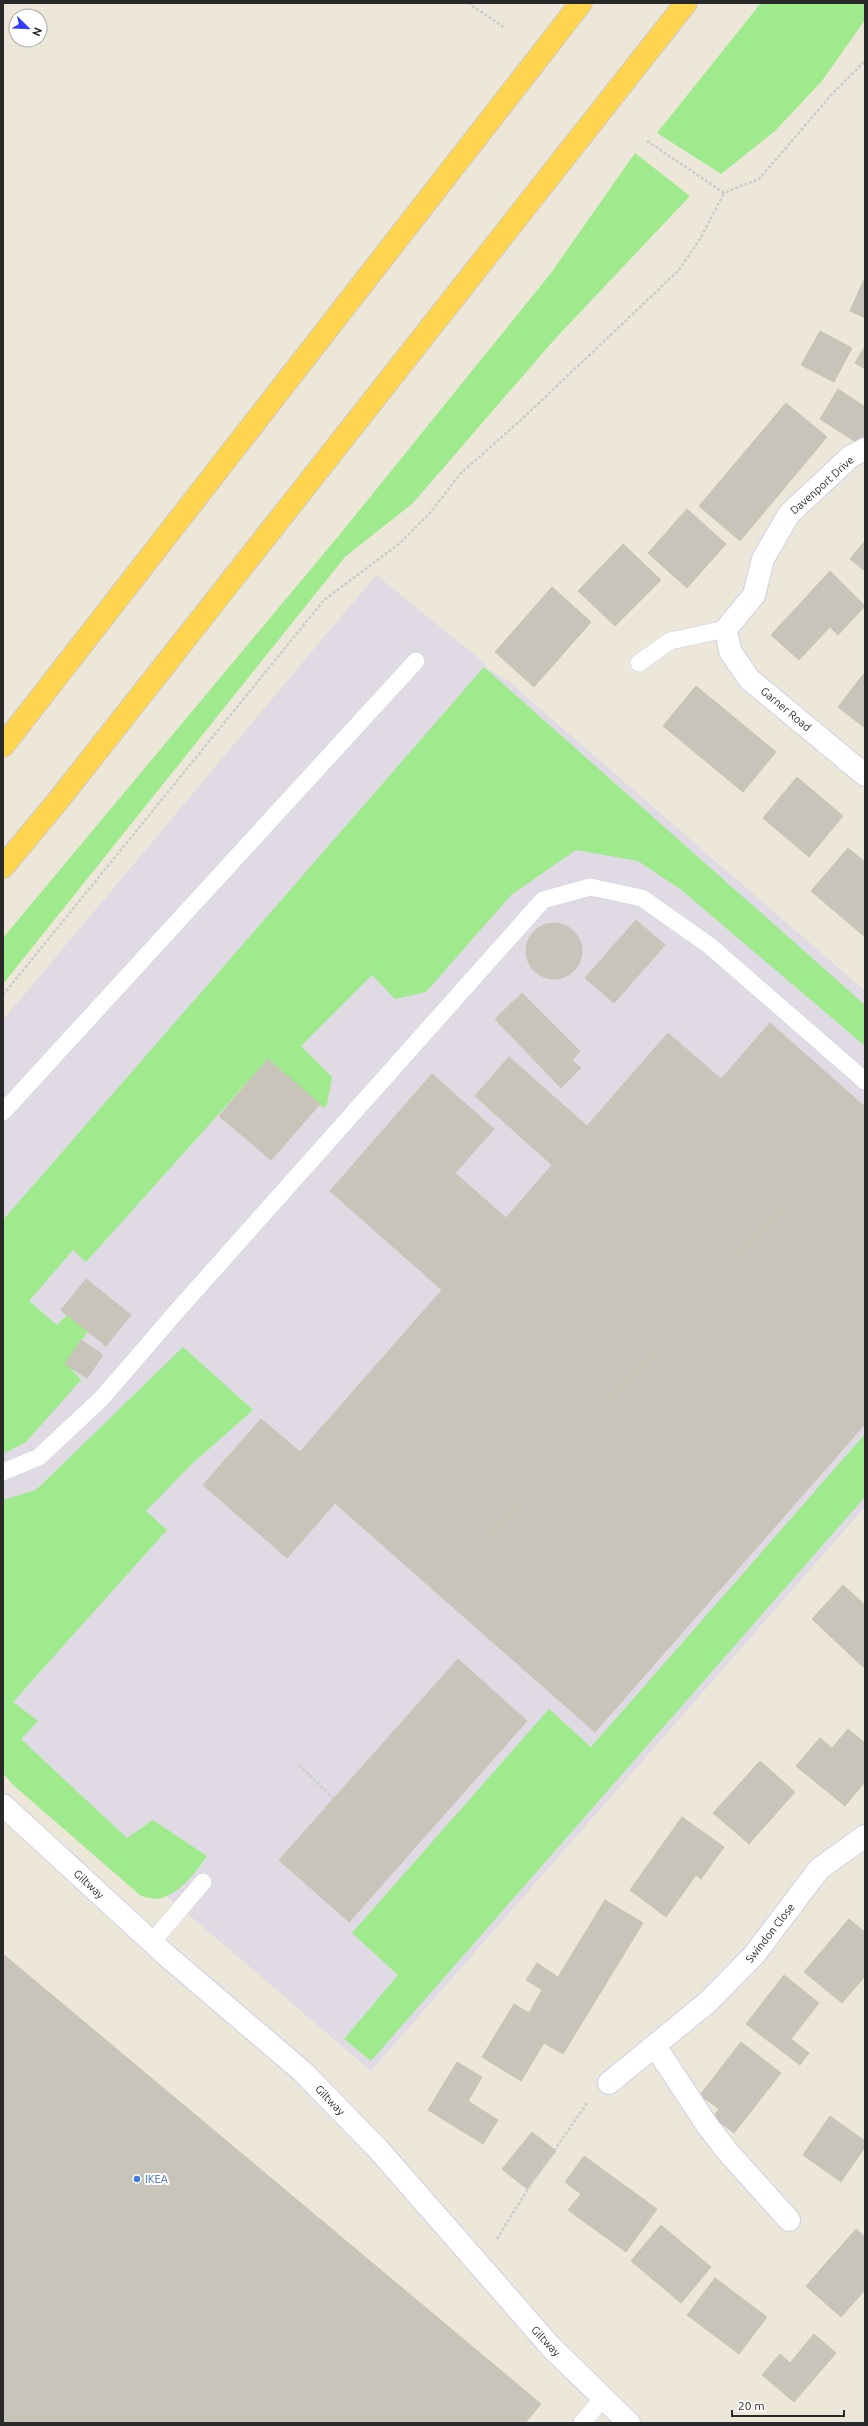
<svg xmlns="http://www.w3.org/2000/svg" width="868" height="2426" font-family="Ubuntu,sans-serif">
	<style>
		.industrial { fill: #dfdae4 }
		.green { fill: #a0ea8e }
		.building { fill: #c8c4b9; stroke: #c8c4b2 }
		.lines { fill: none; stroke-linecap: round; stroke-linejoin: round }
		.service-casing { stroke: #cecfe4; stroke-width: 18 }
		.minor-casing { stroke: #cecfe4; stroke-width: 24 }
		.trunk-casing { stroke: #ccc; stroke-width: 24 }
		.path { stroke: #ccc; stroke-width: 2.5; stroke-dasharray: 3 2; stroke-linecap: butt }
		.service { stroke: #fff; stroke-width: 17 }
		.minor { stroke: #fff; stroke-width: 22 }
		.trunk { stroke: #ffd44f; stroke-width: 22 }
		.shop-dot { fill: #3f7fe0; stroke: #fff; stroke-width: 1.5 }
		.labels { text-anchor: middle; stroke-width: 4; stroke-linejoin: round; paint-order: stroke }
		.street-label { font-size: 11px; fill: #292929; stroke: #fff }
		.shop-label { font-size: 11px; fill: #366cbe; stroke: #fff; text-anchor: start }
	</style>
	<rect width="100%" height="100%" fill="#ede7d9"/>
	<path class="industrial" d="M376,575L486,664L484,667L507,680L865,991V1507L371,2071L12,1763L3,1752V1020Z"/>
	<path class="green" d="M761,3H865V20L822,81L775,131L721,174L657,133Z
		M635,153L690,196L554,340L413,503L345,557L3,984V938L341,533L551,273Z
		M484,667L865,1005V1046L680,889L638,861L576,850L511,895L426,992L395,999L372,975L301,1046L332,1077L327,1104L324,1108L268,1059L86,1262L73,1250L29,1301L57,1325L67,1315L88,1331L66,1363L81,1380L26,1442L3,1454V1220Z
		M183,1347L253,1410L193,1463L146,1511L167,1530L13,1702L38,1721L21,1739L127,1838L153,1820L207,1856C195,1874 180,1894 157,1899C153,1899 146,1897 141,1896L12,1784L3,1773V1500L36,1490Z
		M865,1434V1497L371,2061L344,2039L398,1975L352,1933L549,1709L591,1747Z"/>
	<path class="building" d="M865,277V318L850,311Z
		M820,331L852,348L834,382L801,365Z
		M865,346V369L855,363Z
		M838,389L865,407V442L862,446L820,419Z
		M786,403L827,437L740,541L699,506Z
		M687,509L726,544L687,588L648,553Z
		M865,541V571L850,559Z
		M623,544L661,580L615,626L578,591Z
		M830,571L865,606L838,635L830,627L799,660L771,635Z
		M552,587L591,622L534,687L495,652Z
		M865,672V728L838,707Z
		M696,686L776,752L743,792L663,726Z
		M797,777L843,816L809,857L763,818Z
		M848,848L865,862V937L811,891Z
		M636,920L665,945L614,1003L585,978Z
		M526 951a28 28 0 1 1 56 0a28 28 0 1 1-56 0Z
		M522,993L580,1051L572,1060L581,1068L561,1088L495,1019Z
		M770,1023L865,1107V1114L438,1594L335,1503L287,1558L203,1485L261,1419L300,1452L442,1290L330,1191L432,1074L494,1129L455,1173L506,1218L552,1165L475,1096L509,1057L587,1126L668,1033L721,1079Z
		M268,1059L320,1104L271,1160L219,1116Z
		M865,1114V1424L595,1732L438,1594Z
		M86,1279L131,1315L106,1346L61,1310Z
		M81,1340L103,1355L87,1378L65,1364Z
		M843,1585L865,1605V1665L863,1667L812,1619Z
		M458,1659L527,1721L349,1922L279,1860Z
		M848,1729L865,1743V1782L845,1806L796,1766L820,1738L832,1748Z
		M760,1761L795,1792L749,1844L713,1813Z
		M682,1817L724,1847L701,1879L696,1875L666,1917L630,1890Z
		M605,1900L643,1923L563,2054L544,2043L521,2081L482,2057L514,2004L529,2013L542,1990L526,1980L537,1963L558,1977Z
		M849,1919L865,1932V1976L842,2003L804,1972Z
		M3,1954L541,2404L525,2423H3Z
		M784,1975L819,2003L791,2039L809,2053L800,2065L746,2024Z
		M741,2042L781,2073L734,2133L713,2117L719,2109L700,2095Z
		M457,2062L482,2077L468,2101L498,2120L483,2144L428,2110Z
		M830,2116L865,2141V2147L841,2182L803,2155Z
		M532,2132L556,2151L527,2189L502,2169Z
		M584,2156L657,2209L626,2252L568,2210L581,2194L565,2182Z
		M661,2225L711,2267L681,2303L631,2261Z
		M856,2229L865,2237V2290L841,2317L806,2286Z
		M715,2278L767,2317L739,2354L687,2315Z
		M814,2334L836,2353L794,2402L762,2375L780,2354L790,2363Z"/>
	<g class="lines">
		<g class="service-casing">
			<path id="service" d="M639,663L670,641L726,629
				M3,1112L416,661
				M3,1472L39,1457L102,1398L177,1311L543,900L590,887L642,898L710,946L865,1081
				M152,1942L203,1882
				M582,2423L603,2398"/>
		</g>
		<g class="minor-casing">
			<path id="minor" d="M865,449L850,457L789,514L763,559L754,595L726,629L730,651L749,679L865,775
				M3,1805L166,1955L303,2072L378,2149L551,2347L629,2423
				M655,2046L707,2125L727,2151L789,2220
				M609,2083L709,2001L754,1955L819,1869L865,1836"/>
		</g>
		<g class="trunk-casing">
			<path id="trunk" d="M3,746L581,3
				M3,867L57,802L686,3"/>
		</g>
		<path class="path" d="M468,3L505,28
			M647,141L724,193L759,179L833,93L865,61
			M3,995L324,600L399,544L431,512L460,474L521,420L679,270L700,239L724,193
			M299,1765L334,1799
			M497,2239L531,2184L587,2103"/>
		<use href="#service" class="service"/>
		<use href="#minor" class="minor"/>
		<use href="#trunk" class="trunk"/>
	</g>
	<circle class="shop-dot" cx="137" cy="2179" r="4"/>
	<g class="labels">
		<g class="street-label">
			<text transform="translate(822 485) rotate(-42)" y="4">Davenport Drive</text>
			<text transform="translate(786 709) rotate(40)" y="4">Garner Road</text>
			<text transform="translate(89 1884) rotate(43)" y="4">Giltway</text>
			<text transform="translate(770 1933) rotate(-52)" y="4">Swindon Close</text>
			<text transform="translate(330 2100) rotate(46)" y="4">Giltway</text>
			<text transform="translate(546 2341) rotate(47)" y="4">Giltway</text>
		</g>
		<g class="shop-label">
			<text x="145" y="2183">IKEA</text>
		</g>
	</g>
	<rect width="868" height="2426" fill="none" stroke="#292929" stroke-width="8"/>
	<g transform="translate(28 28) rotate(113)"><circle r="19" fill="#ffffff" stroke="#a9a9a9"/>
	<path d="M0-3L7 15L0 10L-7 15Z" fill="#343bff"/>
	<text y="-6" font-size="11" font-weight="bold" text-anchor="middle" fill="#292929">N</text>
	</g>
	<path d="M732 2410v6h112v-6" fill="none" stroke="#292929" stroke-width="2"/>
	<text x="738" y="2410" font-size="12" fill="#292929" stroke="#ffffff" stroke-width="3" paint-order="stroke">20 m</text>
</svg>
